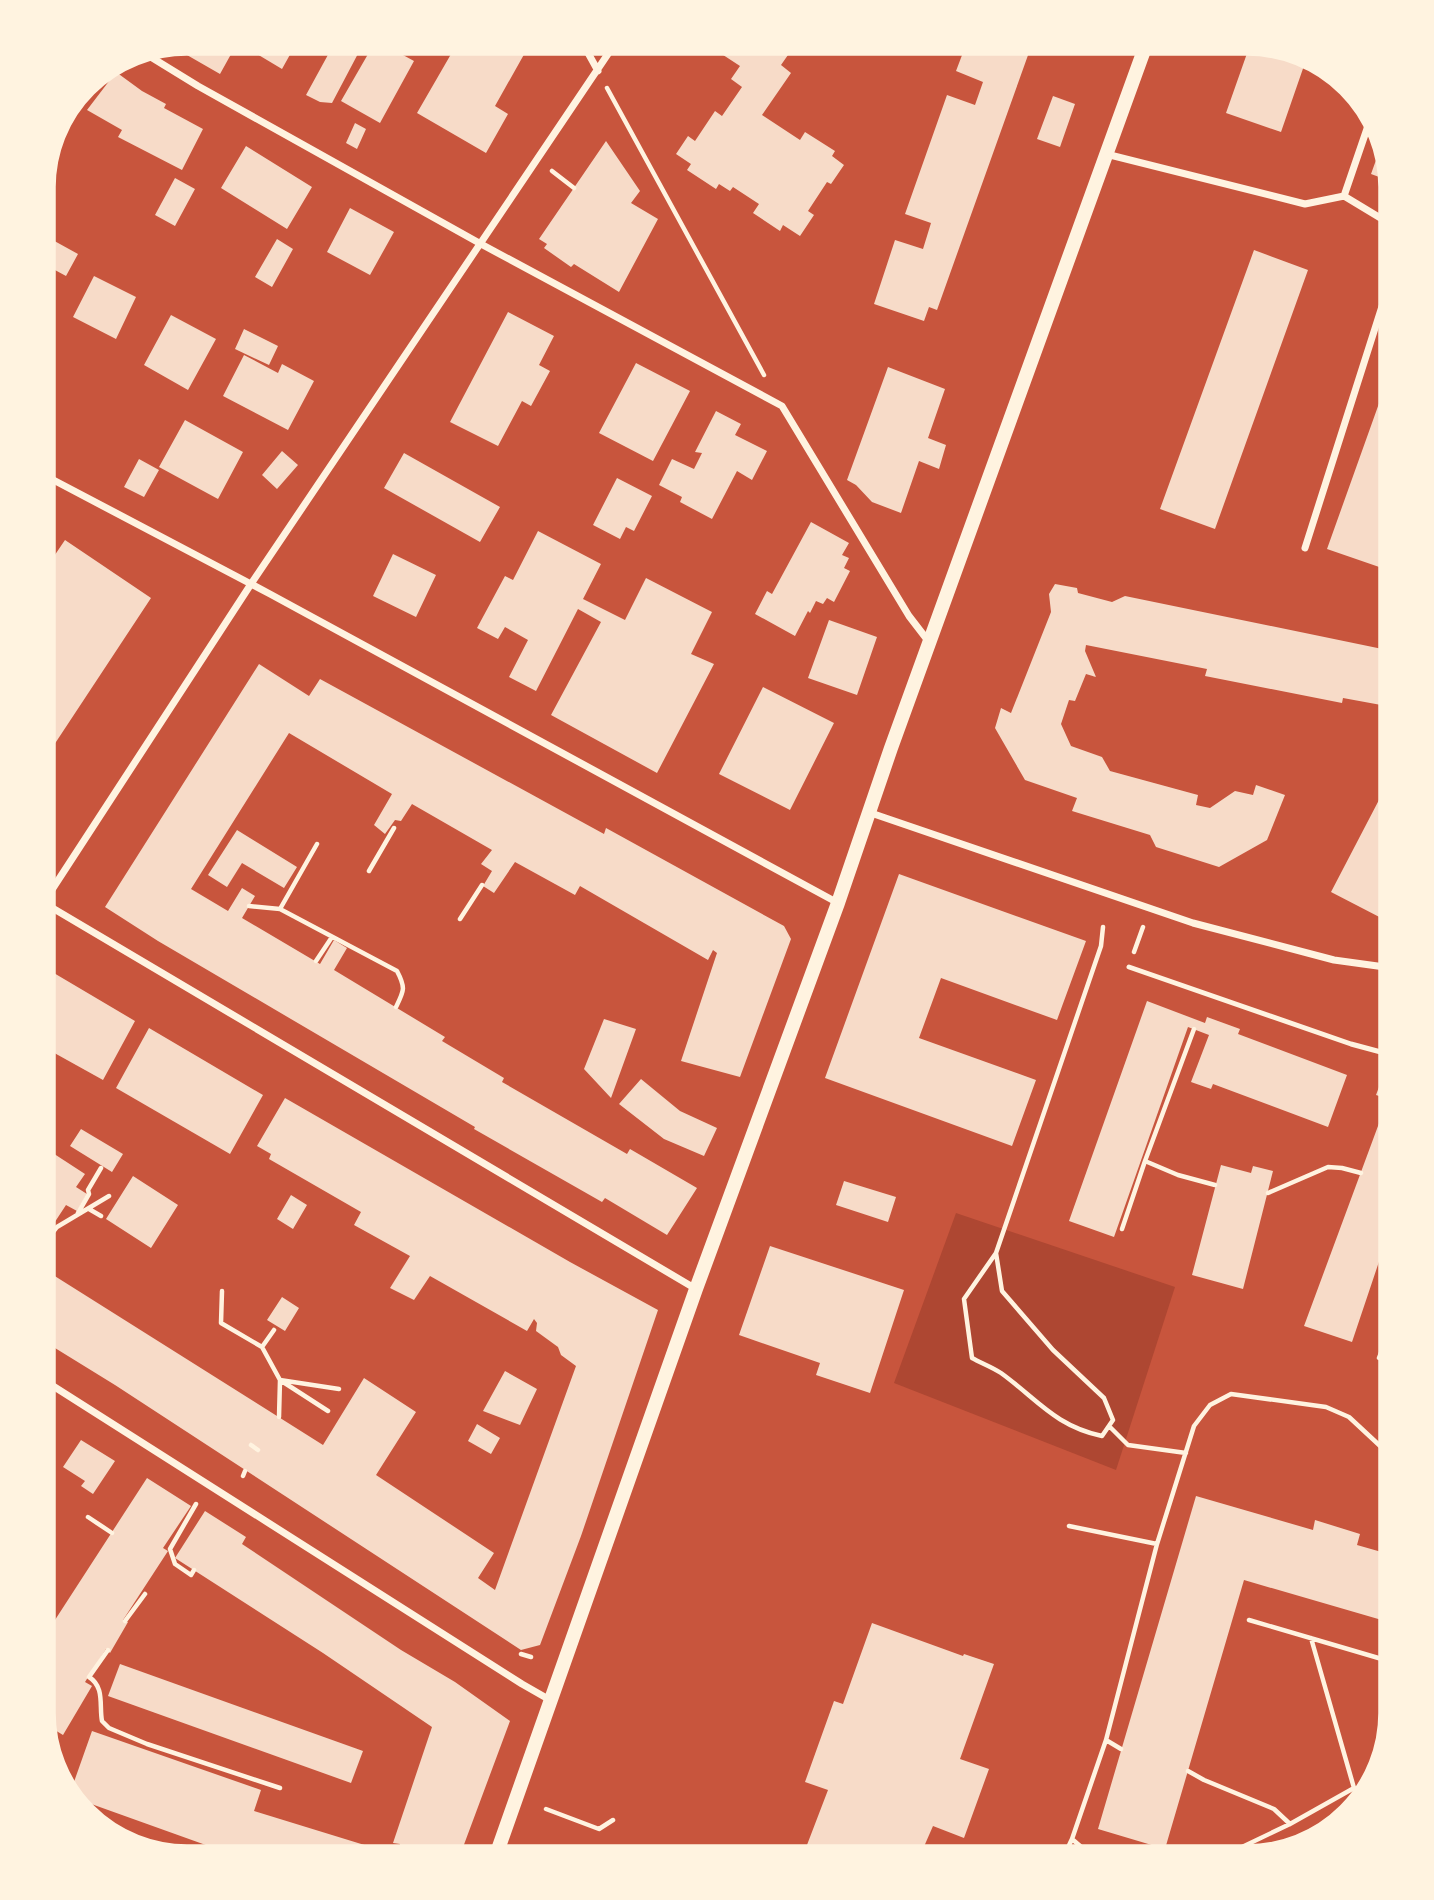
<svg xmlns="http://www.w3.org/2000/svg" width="1434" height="1900" font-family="Commissioner,sans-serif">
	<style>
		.green { fill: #ae4732 }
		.building { fill: #f7dbc8 }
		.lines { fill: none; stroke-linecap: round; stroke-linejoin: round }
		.path { stroke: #fff3e0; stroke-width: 4.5 }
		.service { stroke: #fff3e0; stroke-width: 5 }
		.minor { stroke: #fff3e0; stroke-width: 7 }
		.secondary { stroke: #fff3e0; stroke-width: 14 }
		.rim { fill: none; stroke: #fff3e0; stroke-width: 3.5 }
	</style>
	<rect width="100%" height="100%" fill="#c8553d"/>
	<path class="green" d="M956,1213L1175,1287L1116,1470L894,1383Z"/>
	<path class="building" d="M185,42H227L235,47L220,74L180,51Z
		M237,42H297L282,69Z
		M335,42H354L361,48L332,103L320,102L306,95Z
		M375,42H379L414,61L380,123L341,101Z
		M458,42H531L495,106L508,114L486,153L417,113Z
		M722,42H797L781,65L791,73L762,115L800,140L805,132L835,151L832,156L844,165L831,184L827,182L808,211L814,215L800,236L783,225L780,231L753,213L759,204L733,187L730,191L719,184L716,189L687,170L691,164L676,154L688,136L695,141L715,111L722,116L742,87L731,79L740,66L717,51Z
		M967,42L1032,44L937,310L929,307L924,321L874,304L895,240L923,249L931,223L905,214L947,95L975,105L983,82L956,71Z
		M1251,42H1256L1307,57L1281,132L1226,113Z
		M102,72L105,74L74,117L66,111L91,78Z
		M116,72L142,91L166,104L164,108L203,129L182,170L118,137L122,130L87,110Z
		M1053,96L1075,104L1060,147L1037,139Z
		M355,123L366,129L357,149L346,143Z
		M606,141L640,191L631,203L658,219L619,292L574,264L571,267L544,248L547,244L539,239Z
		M246,146L312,187L287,229L221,188Z
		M1380,149L1390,181L1371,174Z
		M175,178L195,189L175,226L155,215Z
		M350,208L394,232L370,275L327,252Z
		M49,238L78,254L66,276L42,263V251Z
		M277,239L293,249L272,287L255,277Z
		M1254,250L1308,270L1215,529L1160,509Z
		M94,276L136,297L116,339L73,317Z
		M508,312L554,336L539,365L550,371L531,406L522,401L498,446L450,422Z
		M171,315L216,339L188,390L144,365Z
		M244,329L278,346L269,365L235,349Z
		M244,355L278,373L282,364L314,381L288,430L223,396Z
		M636,363L690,391L653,461L599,433Z
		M888,367L945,389L928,438L946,445L939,469L919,461L901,513L872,502L856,485L847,480Z
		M1392,367V549L1385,569L1327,549Z
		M716,411L741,424L735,435L767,451L752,480L737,471L712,519L680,502L682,497L659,485L672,459L694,469L702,453L695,452Z
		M185,420L243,452L218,499L159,467Z
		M282,451L298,465L277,489L262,475Z
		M404,453L500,507L480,542L384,488Z
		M139,459L159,470L144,497L124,487Z
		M617,478L652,496L634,531L626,527L620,539L593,525Z
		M811,522L849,543L842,555L849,558L844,568L850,571L834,602L827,598L823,604L816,601L810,613L808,611L795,636L755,614L767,591L772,594Z
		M538,531L601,564L583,599L625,620L646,578L712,612L691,654L714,664L657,773L551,715L601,622L578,609L536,691L509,677L528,640L505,627L498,639L477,628L505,576L513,580Z
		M65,540L151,598L54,745L42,737V574Z
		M393,554L436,575L416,617L373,596Z
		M1055,584L1077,588L1078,593L1112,602L1125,596L1392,651V707L1343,698L1342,703L1205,676L1207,669L1086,645L1085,651L1096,677L1086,674L1075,701L1069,700L1061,724L1071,746L1102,757L1110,771L1198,795L1196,805L1210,808L1235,791L1253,795L1256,785L1285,795L1267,840L1219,867L1156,847L1150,835L1072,811L1077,798L1025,780L995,728L1001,708L1011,713L1051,612L1049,594Z
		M829,620L877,637L857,695L808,678Z
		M259,664L309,696L320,679L604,834L606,828L784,926L791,939L740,1077L681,1061L717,953L713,950L708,960L580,886L575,895L515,862L494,893L483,886L492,871L481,864L492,850L412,804L401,821L395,820L385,834L374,825L392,794L289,733L191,889L228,911L242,888L255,896L242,918L320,964L334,940L347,948L334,970L445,1037L442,1041L504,1078L502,1082L627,1154L630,1149L697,1188L667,1235L605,1198L602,1202L474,1129L475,1127L158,941L105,907Z
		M763,687L834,723L790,810L719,774Z
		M1392,775V917L1389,922L1331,892Z
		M237,830L297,867L284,888L242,863L227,887L208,875Z
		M899,874L1086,941L1057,1020L941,978L919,1038L1036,1080L1012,1146L825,1078Z
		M42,966L135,1021L103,1080L49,1050L42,1060Z
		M1147,1001L1205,1023L1207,1017L1240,1029L1238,1034L1347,1075L1328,1127L1213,1084L1211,1089L1191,1082L1209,1035L1188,1027L1114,1237L1069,1221Z
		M1386,1003L1392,1005V1030L1379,1027Z
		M604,1019L636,1029L611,1098L584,1069Z
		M149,1028L263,1095L230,1154L116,1088Z
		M1385,1071L1392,1073V1223L1352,1342L1304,1326L1388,1099L1376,1095Z
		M641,1079L680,1111L717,1128L704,1156L664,1139L619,1104Z
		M285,1098L570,1262L658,1310L581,1536L540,1645L521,1650L115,1385L42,1340V1268L323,1445L364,1378L416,1412L376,1475L494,1553L478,1578L495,1590L576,1366L561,1355L558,1347L536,1331L537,1323L534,1319L527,1331L430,1276L414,1300L390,1288L410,1256L354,1225L361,1212L269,1159L271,1154L257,1146Z
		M81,1129L123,1154L112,1172L70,1146Z
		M42,1146L85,1174L76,1187L87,1194L77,1211L66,1205L47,1234L42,1231Z
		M1221,1165L1251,1173L1253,1166L1273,1171L1243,1289L1192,1275Z
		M133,1176L178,1205L151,1248L106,1219Z
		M844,1181L896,1197L888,1222L836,1205Z
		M291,1195L307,1205L293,1229L277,1219Z
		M770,1246L904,1290L870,1393L816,1375L820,1363L739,1335Z
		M282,1297L299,1308L285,1331L267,1320Z
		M505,1371L537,1389L520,1425L483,1411Z
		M477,1424L500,1438L491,1454L468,1441Z
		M81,1440L115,1461L93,1494L81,1486L85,1481L63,1467Z
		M147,1478L191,1506L163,1548L168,1551L123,1620L128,1622L110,1653L106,1649L85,1682L92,1686L63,1735L45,1724L42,1713V1640Z
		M1196,1496L1313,1530L1315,1520L1360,1534L1357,1545L1392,1555V1623L1244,1580L1165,1849L1098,1829Z
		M205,1511L246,1537L242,1544L401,1650L455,1682L510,1721L459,1858H242L69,1796L92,1731L261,1790L254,1811L397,1855L400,1844L393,1843L432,1727L323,1653L175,1558Z
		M872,1623L963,1656L964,1654L994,1664L960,1759L989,1769L964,1838L933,1826L919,1858H802L828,1790L805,1782L834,1701L843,1704Z
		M120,1664L363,1751L351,1783L108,1696Z"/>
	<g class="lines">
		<path class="path" d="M607,88L764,375
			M552,171L574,188
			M369,871L394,828
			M249,906L280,909L317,844
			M280,909L397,971C406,988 404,991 396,1007
			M460,919L482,885
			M1134,952L1143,927
			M316,961L332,937
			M1194,1029L1145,1161L1178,1175L1215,1185
			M1268,1193L1328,1167L1342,1168L1361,1173
			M89,1209L101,1216
			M78,1213L89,1194L88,1190L101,1168
			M1122,1229L1145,1161
			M47,1240L57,1227L109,1196
			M996,1253L964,1299L972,1358C981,1363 992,1367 1001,1373C1037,1399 1055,1426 1102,1436L1113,1420L1104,1398L1053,1350L1002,1291L996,1253L1101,946L1103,927
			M222,1291L221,1323L262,1347
			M274,1330L262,1347L280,1380L339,1389
			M1379,1358L1392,1323
			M279,1417L280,1380L328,1411
			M1109,1426L1128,1445L1186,1453
			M251,1445L258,1450
			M243,1476L245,1471
			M88,1517L112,1533
			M1069,1526L1157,1544
			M194,1570L191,1575L175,1564L170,1549L196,1504
			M42,1583L49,1572
			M1249,1620L1392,1662
			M125,1621L145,1594
			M1311,1638L1354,1788
			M108,1650L89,1677C105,1687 99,1706 102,1721L109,1728L147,1744L280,1788
			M521,1654L531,1657
			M1106,1740L1121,1749
			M1188,1771L1204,1780L1274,1809L1290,1824
			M546,1809L599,1829L613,1820
			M1072,1839L1094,1858
			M1063,1858L1072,1839L1106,1740L1157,1544L1194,1426L1210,1405L1231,1394L1326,1407L1349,1417L1392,1457
			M1219,1858L1290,1824L1354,1788L1366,1792"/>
		<path class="service" d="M1129,967L1351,1044L1392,1055"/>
		<path class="minor" d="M582,42L598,71
			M141,51L198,86L481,244L782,406L909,616L929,642
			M1371,117L1344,196L1392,225
			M1106,154L1305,204L1344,196
			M42,474L270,594L838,903
			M1305,548L1392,275
			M868,812L1193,923L1334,960L1392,968
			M44,903L696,1289
			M42,905L251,584L616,42
			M42,1379L522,1684L550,1700"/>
		<path class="secondary" d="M495,1858L696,1289L838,903L891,748L1147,42"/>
	</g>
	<path d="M0 0H1434V1900H0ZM187 54H1247A133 133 0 0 1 1380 187V1713A133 133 0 0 1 1247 1846H187A133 133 0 0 1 54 1713V187A133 133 0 0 1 187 54Z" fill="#fff3e0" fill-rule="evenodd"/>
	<path class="rim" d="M187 54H1247A133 133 0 0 1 1380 187V1713A133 133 0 0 1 1247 1846H187A133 133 0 0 1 54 1713V187A133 133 0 0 1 187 54Z"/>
</svg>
